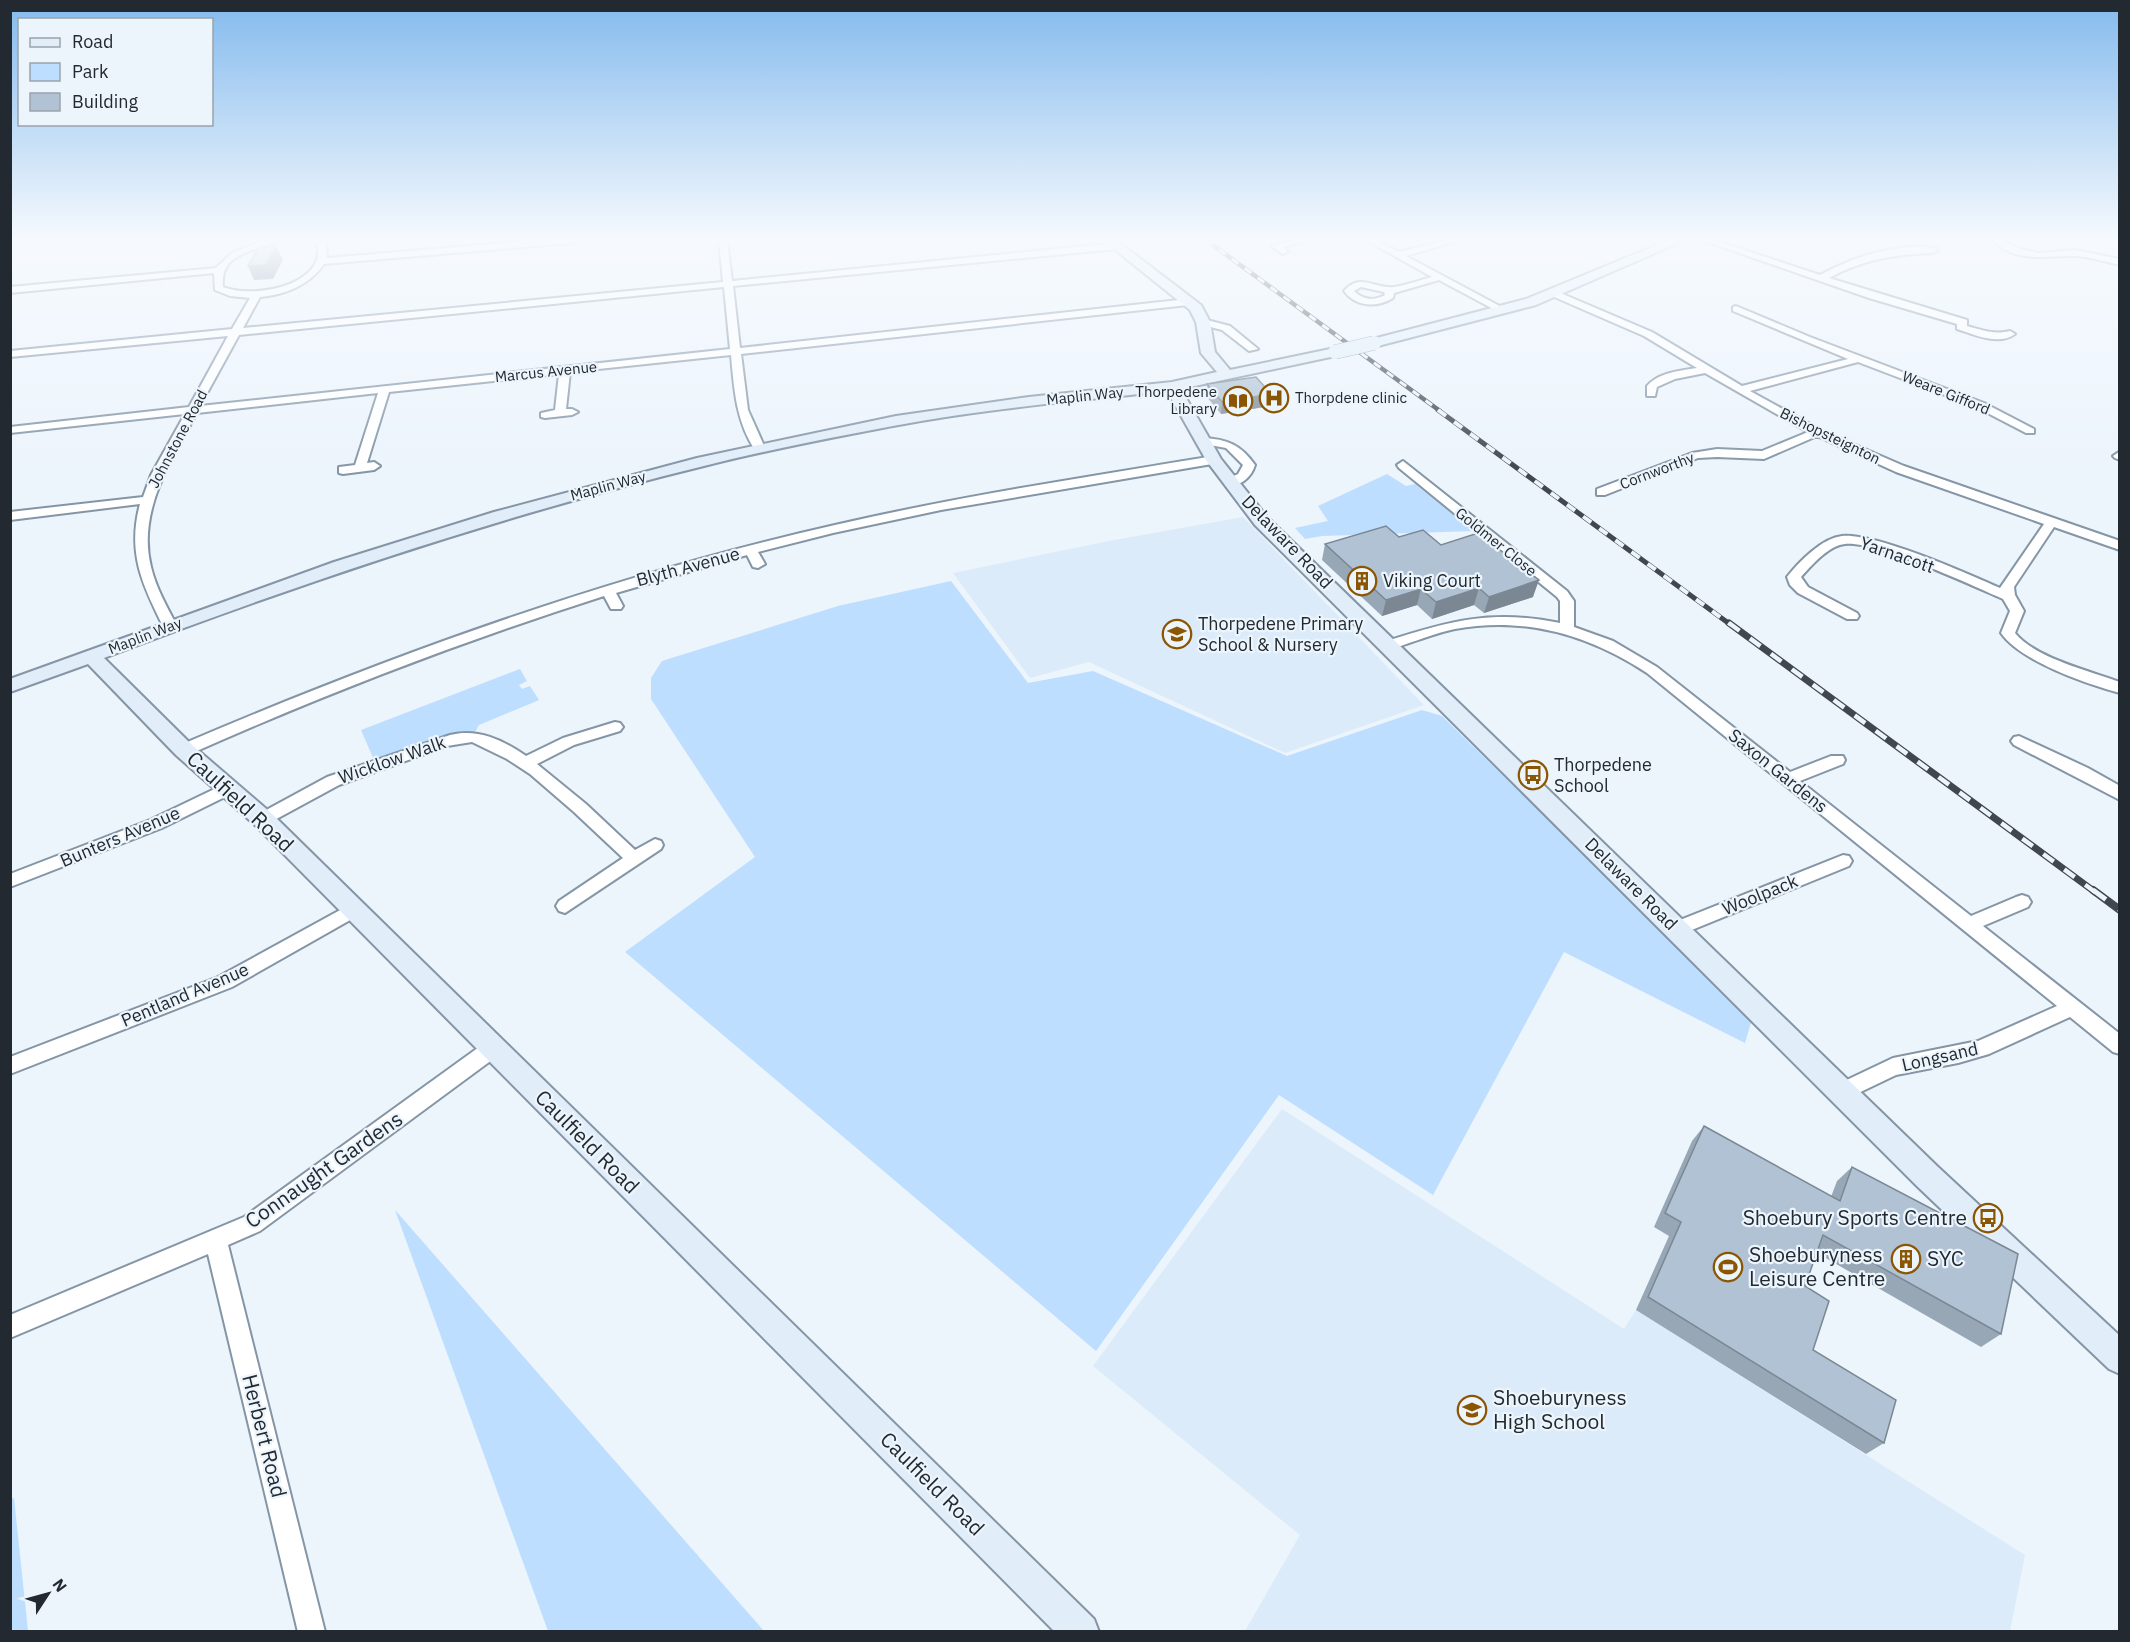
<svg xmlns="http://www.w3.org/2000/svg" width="2130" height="1642" font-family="'IBM Plex Sans',sans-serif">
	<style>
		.built { fill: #dcebfa }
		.green { fill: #bedeff }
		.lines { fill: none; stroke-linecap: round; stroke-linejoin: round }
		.street-casing { stroke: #8495a6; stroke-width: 4 }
		.secondary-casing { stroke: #8495a6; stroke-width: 4 }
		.street { fill: #fff; fill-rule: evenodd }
		.secondary { fill: #e1edf9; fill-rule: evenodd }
		.rail-far3-casing { stroke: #40474e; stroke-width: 4.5 }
		.rail-far2-casing { stroke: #40474e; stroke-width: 5 }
		.rail-far1-casing { stroke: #40474e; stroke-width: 7 }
		.rail-casing { stroke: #40474e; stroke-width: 8 }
		.rail-far3 { stroke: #ecf4fc; stroke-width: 3; stroke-dasharray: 8; stroke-linecap: butt }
		.rail-far2 { stroke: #ecf4fc; stroke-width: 4; stroke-dasharray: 10; stroke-linecap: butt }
		.rail-far1 { stroke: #ecf4fc; stroke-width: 4.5; stroke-dasharray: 13; stroke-linecap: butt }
		.rail { stroke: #ecf4fc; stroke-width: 5; stroke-dasharray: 16; stroke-linecap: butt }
		.secondary-bridge-casing { stroke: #8495a6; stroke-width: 15; stroke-linecap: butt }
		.secondary-bridge { stroke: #e1edf9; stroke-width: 14 }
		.wall { fill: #97a7b6 }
		.shaded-wall { fill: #7b8894 }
		.building { fill: #b0c2d4; stroke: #7b8894; stroke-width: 1.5 }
		.labels { text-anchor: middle; stroke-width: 4.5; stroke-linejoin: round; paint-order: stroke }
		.far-street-label { font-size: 15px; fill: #222930; stroke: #ecf4fc }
		.far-poi-label { font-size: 15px; fill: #222930; stroke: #ecf4fc; text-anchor: end }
		.street-label { font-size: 18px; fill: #222930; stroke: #ecf4fc }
		.poi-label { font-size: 18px; fill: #222930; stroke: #ecf4fc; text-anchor: start }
		.near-street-label { font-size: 21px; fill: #222930; stroke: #ecf4fc }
		.near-poi-label { font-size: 21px; fill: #222930; stroke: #ecf4fc; text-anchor: start }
	</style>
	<rect width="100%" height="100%" fill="#ecf4fc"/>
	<path class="built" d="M1243,517L1424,705L1285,753L1089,662L1030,678L953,573L1109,541Z
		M1282,1109L1624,1329L1636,1310L2025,1555L2010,1631H1245L1300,1535L1093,1366Z"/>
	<path class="green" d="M1387,474L1406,486L1415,484L1474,531L1322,536L1305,539L1295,528L1328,521L1318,506Z
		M951,581L1028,683L1093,671L1287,756L1422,710L1442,716L1752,1019L1745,1043L1564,952L1433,1195L1279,1095L1096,1351L625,952L755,857L651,699V678L662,661L838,606Z
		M520,669L527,681L519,685L522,689L530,686L539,700L479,725L475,732L451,734L374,760L361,730Z
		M395,1210L764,1631H548Z
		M14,1498L28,1631H11L10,1499Z"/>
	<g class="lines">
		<g class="street-casing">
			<path id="street" d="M263,240H278C258,253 219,250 223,287C248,297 305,290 317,260C318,256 318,250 318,245L311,240L326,242L327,258L541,240H574L570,243L324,264C310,285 284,295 260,297L243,328L723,282L719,240H727L732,281L1117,243L1121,246L1117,249L733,286L740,348L1188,299L1193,302L1188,305L741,354L748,410L765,448L759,451L755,450C736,421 734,389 731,355L570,372L566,409H572L578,412L572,415L545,418L541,417V413L555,410L559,374L389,392L367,463L374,462L380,466L374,470L343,474L339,473V467L355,465L378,393L197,413C171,460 137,511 151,567C156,588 167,607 177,626L170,630L163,626C142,584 127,552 140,504L10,520V512L143,497L151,475L185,414L10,433V427L189,407L228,336L10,357V351L232,329L250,298L230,296L215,290L214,273L10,293V287L216,268L232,253ZM724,287L730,349L200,406L239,335Z
				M1294,240H1310L1283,247L1288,251L1283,254L1271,246Z
				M1366,240H1376L1399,252L1447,240H1460L1406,256L1507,310L1499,312L1439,280L1394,293L1393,298C1377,308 1356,307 1344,291C1360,272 1375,289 1394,287C1407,285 1420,280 1432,277ZM1361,287L1384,292L1385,295C1374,301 1363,300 1354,291Z
				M1702,240H1714L1820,275C1853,257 1898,242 1936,248L1938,250L1933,253C1895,254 1862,260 1829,278L1967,320V326C1982,330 1994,335 2010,331L2015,334C1999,346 1975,335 1957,329V324L1869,298Z
				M1993,240H2003L2020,249L2038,253L2075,250L2120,259V265C2105,262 2088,256 2073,256C2045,256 2014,263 1993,240Z
				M1552,292H1558L1652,332L1742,386L1848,359L1733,311V307L1736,306L1810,337L1984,403L2034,429V433H2026L1976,407L1858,362L1750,391L1821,430L1904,466L2120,541V550L2054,527L2014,587L2015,595L2024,611L2015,633C2035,658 2090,671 2120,682V693C2087,684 2020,661 2001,633L2010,611L2003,599C1971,585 1876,541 1845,544C1829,545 1811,566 1801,577L1808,587L1857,613L1859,616L1857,619H1847L1798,593L1790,585L1787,577C1799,562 1822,538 1842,536C1876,533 1966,573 2000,588L2044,524L1896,472L1817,436L1764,459L1717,457L1698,458L1605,495H1597V489L1692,453L1717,449L1762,451L1808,432L1705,373L1675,379L1657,387L1655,396H1647V386C1659,372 1680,371 1697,368L1644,336L1552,296Z
				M1203,319L1230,326L1258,349L1249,351L1222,330L1199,324V320Z
				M1203,438C1227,439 1241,445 1255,465C1251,478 1240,487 1227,485V479L1238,474L1243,465L1226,448L1199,443V439Z
				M2119,452L2120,460L2115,458L2113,456Z
				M1214,456L1218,457V463L941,510L833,533L758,552L765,564L758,568L753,567L747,555L616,593L623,606L621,609H611L604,596C463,641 325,694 190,754H178L176,750L178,746C391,655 609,576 835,525C960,496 1087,477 1214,456Z
				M1403,461L1567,591L1574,601V627L1613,641L1657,667L1790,772L1831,756H1843L1845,760L1843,764L1800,781L1971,916L2016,897L2022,895L2028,897L2031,902L2028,907L1983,926L2120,1034V1054L2113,1052L2070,1017L1989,1054L1958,1063L1896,1075L1848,1098L1841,1101L1834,1098L1831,1092L1834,1086L1893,1058L1978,1041L2057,1006L1647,673C1589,635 1525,616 1455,629C1435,633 1414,642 1394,648H1384L1382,645L1384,642C1448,621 1492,609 1560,623V601L1557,597L1399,468L1397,465Z
				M615,722L620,723L623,727L620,731L574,745L537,764L586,804L635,850L655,839L661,841L663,845L661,849L565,913L559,911L556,906L559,901L623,858L574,812L530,774L507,759L472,742L447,746L339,785L269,823H257L255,819L257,815L327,777L450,735C478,728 503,740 526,756L563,738Z
				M2019,736L2088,768L2120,786V800L2014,745L2011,741L2014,737Z
				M227,783L233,785L235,789L233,793L162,828L10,887V874L150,820Z
				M1843,855L1849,856L1852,861L1849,866L1682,934L1676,936L1670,934L1667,929L1670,924Z
				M353,903L359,905L362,910L359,915L232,987L10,1074V1057L218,977Z
				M493,1040L500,1042L503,1048L500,1054L260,1231L228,1245L325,1632H298L208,1254L10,1338V1315L244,1217L486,1042Z"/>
		</g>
		<g class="secondary-casing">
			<path id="secondary" d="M1103,240H1116L1201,305L1210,322L1215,352L1230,370L1335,348L1340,349L1342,352L1340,355L1181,389L1221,459L1267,517L1938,1167L2120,1336V1374L2109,1369L1918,1187L1255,525L1206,460L1167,391C1076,401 983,409 893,426C830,438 766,450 704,466C500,516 300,583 104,658L192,745L271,813L1094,1619L1099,1632H1055L255,825L176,755L88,664L10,692V679L334,562L494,512L697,458L896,416L1029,397L1172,382L1217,372L1201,353L1196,322L1190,310Z
				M1669,240H1685L1536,305L1374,347L1367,343L1369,340L1526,299Z"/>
		</g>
		<use href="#street" class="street"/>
		<use href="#secondary" class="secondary"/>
		<g class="rail-far3-casing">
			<path id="rail-far3" d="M1206,240L1440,411"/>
		</g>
		<g class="rail-far2-casing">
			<path id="rail-far2" d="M1438,410L1731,625"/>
		</g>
		<g class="rail-far1-casing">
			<path id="rail-far1" d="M1729,623L2095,892"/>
		</g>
		<g class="rail-casing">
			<path id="rail" d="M2093,890L2120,910"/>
		</g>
		<use href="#rail-far3" class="rail-far3"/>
		<use href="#rail-far2" class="rail-far2"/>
		<use href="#rail-far1" class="rail-far1"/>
		<use href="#rail" class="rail"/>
		<g class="secondary-bridge-casing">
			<path id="secondary-bridge" d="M1335,352L1374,343"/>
		</g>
		<use href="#secondary-bridge" class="secondary-bridge"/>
	</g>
	<path class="wall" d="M1207,384L1271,394L1270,406L1221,414L1206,396Z
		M1399,537L1441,545L1533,597L1484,613L1474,605L1432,619L1417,605L1382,616L1322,560L1325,544Z
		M1704,1126L1831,1197L1837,1181L1852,1167L2001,1334L1981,1347L1817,1253L1805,1286L1813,1350L1884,1443L1866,1454L1636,1310L1669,1236L1654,1227L1692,1141Z"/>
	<path class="shaded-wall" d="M276,246L283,260L273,279L254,280L248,266Z
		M1271,394L1270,406L1221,414L1222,402Z
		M1539,580L1533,597L1484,613L1489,597Z
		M1479,588L1474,605L1432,619L1436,602Z
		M1421,589L1417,605L1382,616L1386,600Z"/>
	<path class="building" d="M276,246L266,265L248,266L259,247Z
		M1256,377L1271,394L1222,402L1207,384Z
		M1386,526L1399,537L1423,530L1441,545L1478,533L1539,580L1489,597L1479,588L1436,602L1421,589L1386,600L1325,544Z
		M1704,1126L1840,1201L1852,1167L2018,1254L2001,1334L1823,1235L1805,1286L1829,1301L1813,1350L1896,1400L1884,1443L1648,1297L1681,1222L1665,1213Z"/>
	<linearGradient id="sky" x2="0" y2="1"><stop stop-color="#84baed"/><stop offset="0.51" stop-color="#f6fafe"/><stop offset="1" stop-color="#f6fafe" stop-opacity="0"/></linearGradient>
	<rect width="2130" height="470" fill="url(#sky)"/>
	<defs>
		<g id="hospital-ring" transform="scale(1.5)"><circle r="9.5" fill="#ecf4fc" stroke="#8b5603" stroke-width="1.5"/><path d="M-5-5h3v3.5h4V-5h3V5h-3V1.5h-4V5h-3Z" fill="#8b5603"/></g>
		<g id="library-ring" transform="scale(1.5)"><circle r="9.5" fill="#ecf4fc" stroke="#8b5603" stroke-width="1.5"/><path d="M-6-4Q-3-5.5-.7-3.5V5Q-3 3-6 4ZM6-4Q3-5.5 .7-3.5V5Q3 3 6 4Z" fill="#8b5603"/></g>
		<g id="building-ring" transform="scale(1.5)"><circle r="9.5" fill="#ecf4fc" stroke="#8b5603" stroke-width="1.5"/><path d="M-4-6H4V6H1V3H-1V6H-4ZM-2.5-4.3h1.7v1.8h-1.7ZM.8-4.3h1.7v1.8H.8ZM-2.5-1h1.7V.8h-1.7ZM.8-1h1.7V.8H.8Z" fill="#8b5603"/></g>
		<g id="school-ring" transform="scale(1.5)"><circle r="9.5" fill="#ecf4fc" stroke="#8b5603" stroke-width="1.5"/><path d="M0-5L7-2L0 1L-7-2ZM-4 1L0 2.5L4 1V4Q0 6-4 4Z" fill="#8b5603"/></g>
		<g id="bus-ring" transform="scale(1.5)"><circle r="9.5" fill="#ecf4fc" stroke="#8b5603" stroke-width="1.5"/><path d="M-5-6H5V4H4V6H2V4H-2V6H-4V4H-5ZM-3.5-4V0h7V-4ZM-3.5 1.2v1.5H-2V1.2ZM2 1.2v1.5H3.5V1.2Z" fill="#8b5603"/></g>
		<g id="stadium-ring" transform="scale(1.5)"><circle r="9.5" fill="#ecf4fc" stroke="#8b5603" stroke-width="1.5"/><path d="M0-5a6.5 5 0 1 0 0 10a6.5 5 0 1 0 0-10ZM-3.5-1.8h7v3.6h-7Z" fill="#8b5603"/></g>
	</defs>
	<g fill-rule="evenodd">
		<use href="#hospital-ring" x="1274" y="398"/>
		<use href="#library-ring" x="1238" y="401"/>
		<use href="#building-ring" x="1362" y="581"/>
		<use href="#school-ring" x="1177" y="634"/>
		<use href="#bus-ring" x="1533" y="775"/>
		<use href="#bus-ring" x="1988" y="1218"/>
		<use href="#building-ring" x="1906" y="1259"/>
		<use href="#stadium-ring" x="1728" y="1267"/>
		<use href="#school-ring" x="1472" y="1410"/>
	</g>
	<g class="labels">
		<g class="far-street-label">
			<text transform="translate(546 372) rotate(-6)" y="5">Marcus Avenue</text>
			<text transform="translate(1946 393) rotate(22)" y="5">Weare Gifford</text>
			<text transform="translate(1085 396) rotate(-6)" y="5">Maplin Way</text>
			<text transform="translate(1830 436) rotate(26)" y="5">Bishopsteignton</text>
			<text transform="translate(178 439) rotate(-62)" y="5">Johnstone Road</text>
			<text transform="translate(1657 471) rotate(-21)" y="5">Cornworthy</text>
			<text transform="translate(608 486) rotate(-15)" y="5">Maplin Way</text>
			<text transform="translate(1496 542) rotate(39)" y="5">Goldmer Close</text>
			<text transform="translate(145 636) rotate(-21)" y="5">Maplin Way</text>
		</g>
		<g class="far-poi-label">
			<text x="1217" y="397">Thorpedene<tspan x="1217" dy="17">Library</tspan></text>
			<text x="1295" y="403" text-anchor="start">Thorpdene clinic</text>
		</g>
		<g class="street-label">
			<text transform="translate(1287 542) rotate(46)" y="6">Delaware Road</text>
			<text transform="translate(1897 555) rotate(19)" y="6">Yarnacott</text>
			<text transform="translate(688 567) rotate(-15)" y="6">Blyth Avenue</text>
			<text transform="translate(392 760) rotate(-19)" y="6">Wicklow Walk</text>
			<text transform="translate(1778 771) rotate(39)" y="6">Saxon Gardens</text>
			<text transform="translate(120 837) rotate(-23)" y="6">Bunters Avenue</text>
			<text transform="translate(1631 884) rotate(45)" y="6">Delaware Road</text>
			<text transform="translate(1760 895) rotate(-22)" y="6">Woolpack</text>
			<text transform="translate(185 995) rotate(-23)" y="6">Pentland Avenue</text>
			<text transform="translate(1940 1057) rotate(-13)" y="6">Longsand</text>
		</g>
		<g class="poi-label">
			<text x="1383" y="587">Viking Court</text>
			<text x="1198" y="630">Thorpedene Primary<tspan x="1198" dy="21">School &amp; Nursery</tspan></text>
			<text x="1554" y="771">Thorpedene<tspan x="1554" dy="21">School</tspan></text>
		</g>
		<g class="near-street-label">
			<text transform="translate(240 802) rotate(43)" y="7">Caulfield Road</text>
			<text transform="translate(587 1142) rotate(45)" y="7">Caulfield Road</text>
			<text transform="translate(324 1170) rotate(-35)" y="7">Connaught Gardens</text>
			<text transform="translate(264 1436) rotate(76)" y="7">Herbert Road</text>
			<text transform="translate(932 1484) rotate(45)" y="7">Caulfield Road</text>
		</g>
		<g class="near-poi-label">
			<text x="1967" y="1225" text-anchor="end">Shoebury Sports Centre</text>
			<text x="1749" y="1262">Shoeburyness<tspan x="1749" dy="24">Leisure Centre</tspan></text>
			<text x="1927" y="1266">SYC</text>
			<text x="1493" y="1405">Shoeburyness<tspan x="1493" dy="24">High School</tspan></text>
		</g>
	</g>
	<rect width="2130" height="1642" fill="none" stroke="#222930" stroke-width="24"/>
	<rect x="18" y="18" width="195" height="108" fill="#ecf4fc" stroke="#9ba3aa" stroke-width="1.5"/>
	<rect x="30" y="38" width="30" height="9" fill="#e1edf9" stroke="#9ba3aa" stroke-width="1.5"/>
	<text x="72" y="48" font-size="18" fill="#222930">Road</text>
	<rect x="30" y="63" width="30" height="18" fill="#bedeff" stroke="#9ba3aa" stroke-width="1.5"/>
	<text x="72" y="78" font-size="18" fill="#222930">Park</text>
	<rect x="30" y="93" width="30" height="18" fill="#b0c2d4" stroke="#9ba3aa" stroke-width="1.5"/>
	<text x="72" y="108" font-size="18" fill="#222930">Building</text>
	<g transform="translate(48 1594) rotate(54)" stroke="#ecf4fc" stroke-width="4.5" paint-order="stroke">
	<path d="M0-4.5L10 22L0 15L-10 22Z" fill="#222930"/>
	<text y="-9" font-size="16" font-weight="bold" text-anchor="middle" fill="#222930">N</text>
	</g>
</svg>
